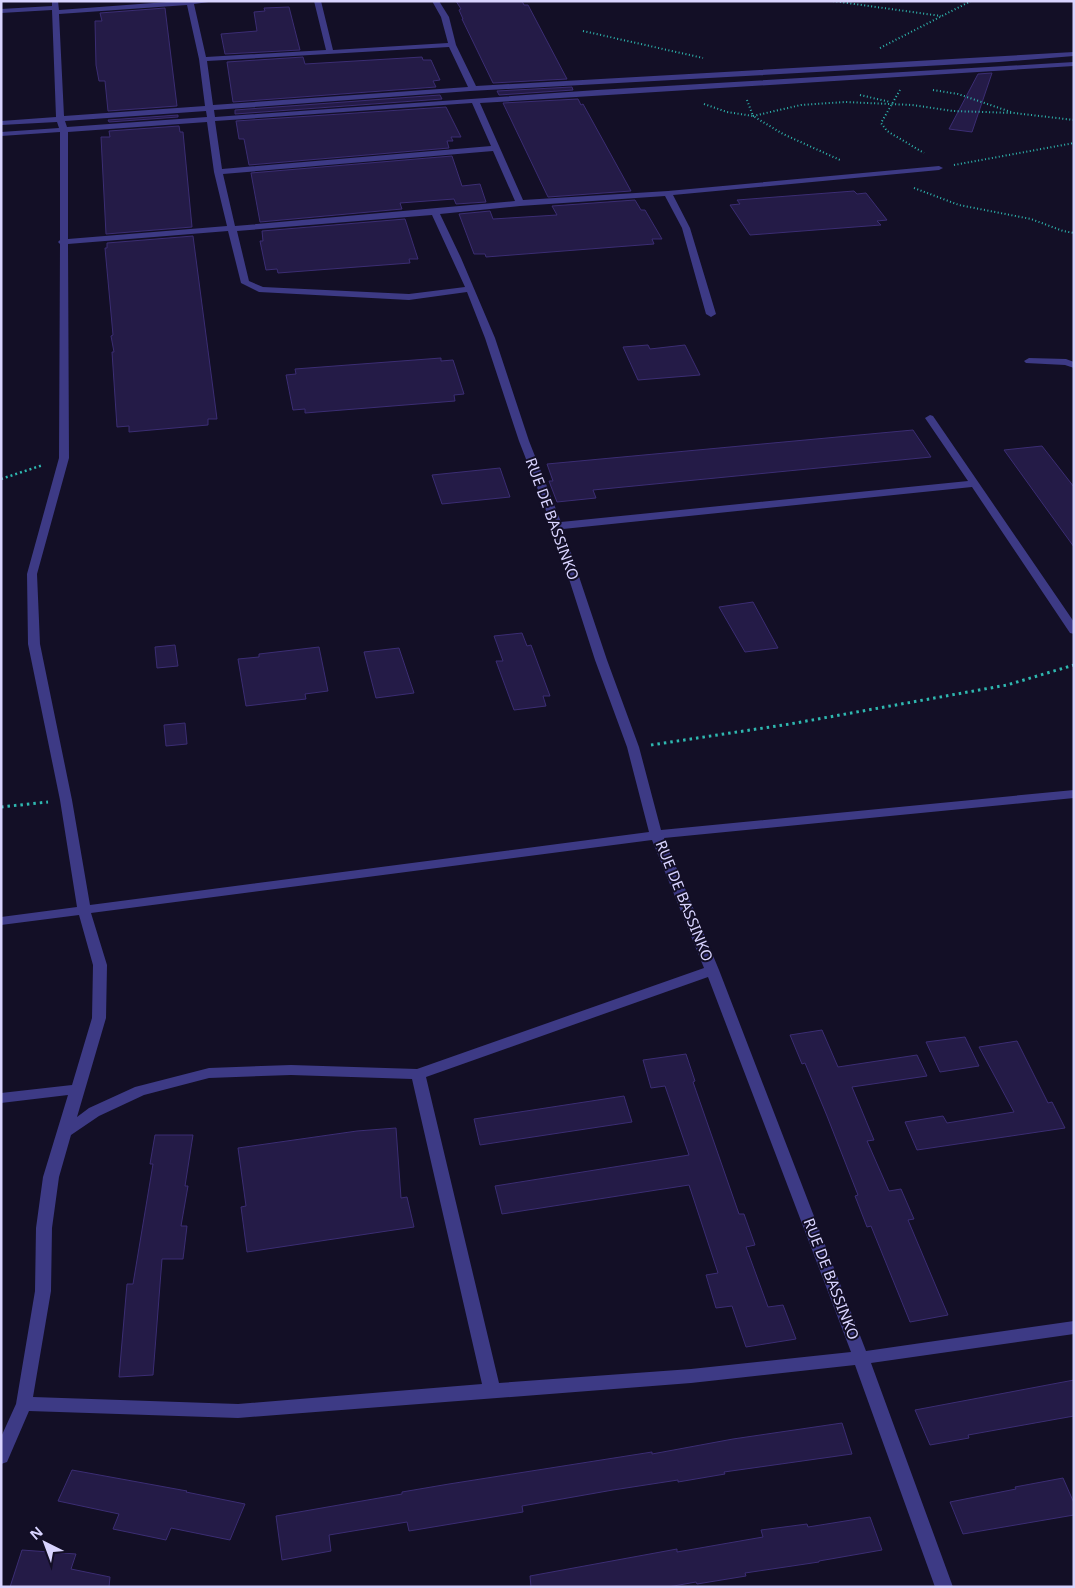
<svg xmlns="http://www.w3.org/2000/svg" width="1075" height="1588" font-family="'Noto Sans',sans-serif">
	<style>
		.building { fill: #241b47; stroke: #3b2d73 }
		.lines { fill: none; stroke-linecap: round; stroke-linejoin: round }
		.path-far2 { stroke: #2fb8b0; stroke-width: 2; stroke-dasharray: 1 2.5; stroke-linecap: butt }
		.path-far1 { stroke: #2fb8b0; stroke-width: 2.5; stroke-dasharray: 2 3; stroke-linecap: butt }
		.path { stroke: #2fb8b0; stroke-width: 3; stroke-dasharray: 2.5 4; stroke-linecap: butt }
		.minor { fill: #3d3a85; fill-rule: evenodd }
		.labels { text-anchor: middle; stroke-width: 4; stroke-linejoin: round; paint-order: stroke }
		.street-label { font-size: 15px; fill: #d9d4ff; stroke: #130f26 }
	</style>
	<rect width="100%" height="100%" fill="#130f26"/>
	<path class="building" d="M456,1H522L524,5H528L567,79L493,83L462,19H463L459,10L461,9Z
		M289,7L300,50L225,54L221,34L257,31L254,12L265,11L264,8Z
		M165,8L177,106L108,111L105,81H99L96,65L95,21H102L100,13Z
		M303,57L305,64L422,57L423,60H431L440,80L433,81L436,87L233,102L227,62Z
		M992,73L972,132L949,129L978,74Z
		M572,87L573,90L499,95L497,91Z
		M440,95L442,99L235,114V110Z
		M578,99L581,105L583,104L631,191L548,197L503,103Z
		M446,107L461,137H451L453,141H447L449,148L249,165L244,139H239L236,121Z
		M178,115V117L109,122L108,120Z
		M179,126L180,132H183L192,227L106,234L101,137H110L109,131Z
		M452,156L462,186L480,184L486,202L456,204L454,199L400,203L402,209L260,222L251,173Z
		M854,191L857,194L866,193L887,220L877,221L881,225L750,235L730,205L740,204L737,200Z
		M635,200L641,210H645L662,239H652L654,244L486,257L485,254H474L459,214L490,211L493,219L557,215L552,206Z
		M405,219L418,259H409L410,263L278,273L277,269L266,270L260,241H263L262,231Z
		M193,236L217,419H208V425L129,432V426L117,427L112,352H114L111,336L113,335L105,248H107V243Z
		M648,345L650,349L685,345L700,375L638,380L623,347Z
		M441,358V361L453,360L464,394L454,395L455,401L305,413V409L293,410L286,375L296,374L295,369Z
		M913,430L931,457L593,490L596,498L557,502L549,481H553L547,464Z
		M1042,446L1074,487V547L1004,450Z
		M500,468L510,497L442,504L432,475Z
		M753,602L778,648L745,652L719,607Z
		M522,633L527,646L531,645L550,696H543L546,706L514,710L496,661H503L494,636Z
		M175,645L178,666L157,668L155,647Z
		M319,647L328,691L305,694L306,699L246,706L238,659L259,657V654Z
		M399,648L414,693L376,698L364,652Z
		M185,723L187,744L166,746L164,725Z
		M822,1030L838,1067L917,1055L927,1076L852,1087L874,1140L867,1141L889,1191L901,1189L914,1219L908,1220L948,1315L910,1322L871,1226L867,1227L855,1196L858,1195L827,1116L805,1063L802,1064L790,1035Z
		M965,1037L979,1066L940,1072L926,1042Z
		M1017,1041L1048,1103L1052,1102L1065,1128L917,1150L905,1122L943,1116L947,1123L1014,1112L979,1047Z
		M686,1054L695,1081L693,1082L739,1214H744L755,1245L746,1247L768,1307L783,1305L796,1339L746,1347L732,1306L716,1308L706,1275L718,1273L689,1185L502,1214L495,1186L689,1155L665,1086L651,1088L643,1060Z
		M624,1096L632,1122L480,1145L474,1119Z
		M396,1128L401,1198L407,1197L414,1227L247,1252L241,1207L246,1206L238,1148L357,1131Z
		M155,1135H193L185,1186H188L181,1226H187L183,1259H162L153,1375L119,1377L127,1284H133L153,1164H150Z
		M1074,1380V1416L968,1435L969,1438L930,1445L915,1410Z
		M842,1423L852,1454L724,1472L725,1474L678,1482V1480L613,1490L522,1506L523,1512L409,1531L407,1522L329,1535L331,1551L282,1560L276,1516L402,1494V1492L449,1484L652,1452V1454L733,1439Z
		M72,1470L187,1491L186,1492L245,1504L230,1540L171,1528L166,1540L113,1529L119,1514L58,1501Z
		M1063,1478L1074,1503V1515L963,1534L950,1502L1016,1489L1015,1487Z
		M870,1517L882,1550L819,1561V1562L745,1573L746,1576L697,1584L696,1582L668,1587H531L530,1576L677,1549V1552L763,1537L761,1530L807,1524L808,1527Z
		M22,1550L76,1554L71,1569L110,1577L109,1587H10Z"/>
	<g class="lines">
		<path class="path-far2" d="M833,1L941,16
			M583,31L703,58
			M880,48L971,1
			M900,90L881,123L887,131L924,153
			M933,90L958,94L1011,112
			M860,95L890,102
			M747,100L753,116
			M704,104L727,112L753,116L783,134L840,160
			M753,116L801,105L845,102L912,105L953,111L1014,113L1074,120
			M954,165L1074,143
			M914,188L959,205L1031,219L1063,231L1074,233"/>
		<path class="path-far1" d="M1,479L43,465"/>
		<path class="path" d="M651,745L790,724L1007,685L1074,665
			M1,807L48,802"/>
		<path class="minor" d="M52,1H58L59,10L180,1H216L194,4L206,57L326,50L314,1H321L333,50L448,43L441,17L432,1H439L449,17L456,45L476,86L1074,52V56L999,62L470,91L214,110L215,117L597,90L1074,62V66L480,103L523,200L668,191L939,166L943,168L939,170L673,195L690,228L716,314L711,317L706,314L682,228L665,196L520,206L440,214L461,258L495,338L529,441L561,522L968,481L925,418L930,415L933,416L1074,622V634L1070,633L972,487L563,529L607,660L639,747L661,830L1074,790V798L664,838L719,970L866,1351L1074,1321V1334L871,1363L953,1587H935L855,1365L691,1383L238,1418L29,1411L7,1462L1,1464V1437L16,1404L35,1291L36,1228L43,1177L68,1095L1,1103V1093L72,1085L92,1018L93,965L79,915L1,925V917L77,907L60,800L28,644L27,574L59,458L60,244L58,242L60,240V132L1,136V132L59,128L57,122L1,125V121L56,117L52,10L1,13V9L52,6ZM187,5L199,59L205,106L64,116L59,14ZM449,47L468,87L213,105L207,61ZM472,103L491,146L222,169L215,121ZM206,111L207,117L67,127L65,121ZM207,122L214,172L227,226L68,239V132ZM493,151L515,201L235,226L223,174ZM432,215L465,287L409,294L263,287L249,281L237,231ZM228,231L241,283L259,292L409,300L467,292L485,338L519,441L552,526L595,660L627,747L649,832L90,905L72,800L40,644L37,574L69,458L68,244ZM652,840L704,968L417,1069L291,1065L209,1068L135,1087L89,1108L77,1117L106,1018L107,965L91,913ZM708,977L851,1352L691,1369L499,1383L426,1077ZM291,1075L412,1079L482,1384L238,1404L33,1397L51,1291L52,1228L59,1177L71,1135L99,1116L144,1095L209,1078Z
			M1029,358L1066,359L1074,362V368L1065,365L1026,363L1024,361Z"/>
	</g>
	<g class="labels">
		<g class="street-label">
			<text transform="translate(552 519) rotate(70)" y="5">RUE DE BASSINKO</text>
			<text transform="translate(684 901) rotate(68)" y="5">RUE DE BASSINKO</text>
			<text transform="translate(831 1279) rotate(69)" y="5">RUE DE BASSINKO</text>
		</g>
	</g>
	<rect width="1075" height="1588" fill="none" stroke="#d9d4ff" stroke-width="5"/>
	<g transform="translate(45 1543) rotate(318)" stroke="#130f26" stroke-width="4" paint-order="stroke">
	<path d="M0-4L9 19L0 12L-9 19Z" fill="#d9d4ff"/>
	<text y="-8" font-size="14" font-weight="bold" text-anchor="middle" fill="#d9d4ff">N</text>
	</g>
</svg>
